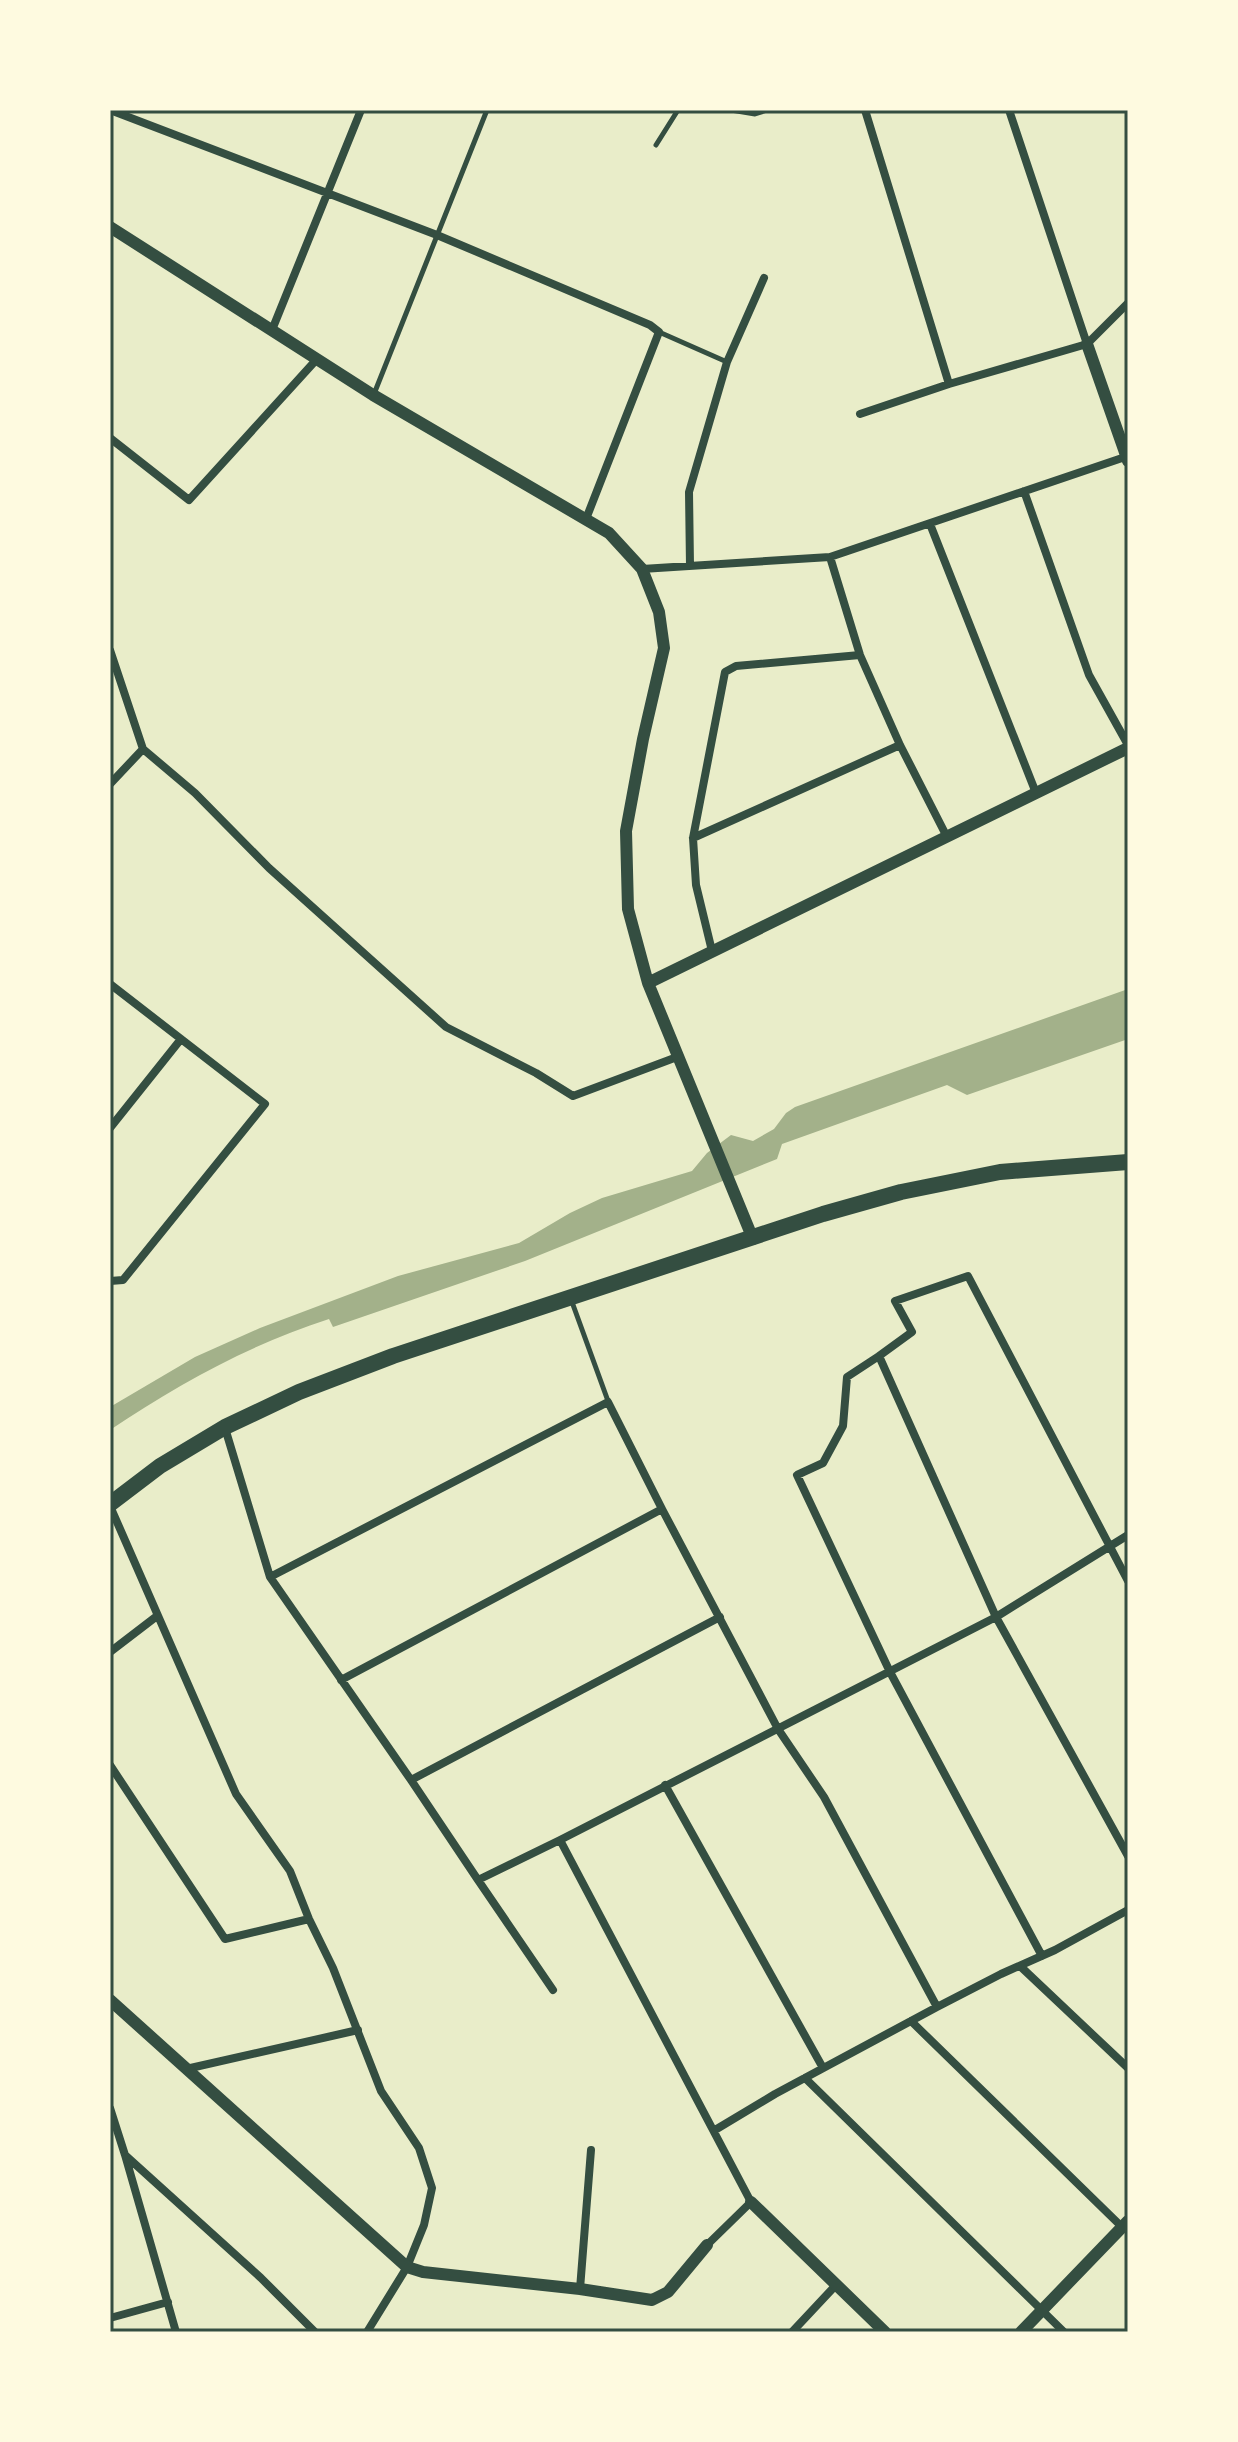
<svg xmlns="http://www.w3.org/2000/svg" width="1238" height="2442" font-family="'Times New Roman',serif">
	<style>
		.water { fill: #a3b18a }
		.lines { fill: none; stroke-linecap: round; stroke-linejoin: round }
		.service { stroke: #344e41; stroke-width: 5 }
		.minor { stroke: #344e41; stroke-width: 8 }
		.tertiary { stroke: #344e41; stroke-width: 12 }
		.primary { stroke: #344e41; stroke-width: 16 }
		.neatline { fill: none; stroke: #344e41; stroke-width: 3 }
	</style>
	<rect width="100%" height="100%" fill="#e9edc9"/>
	<path class="water" d="M1128,989V1039L967,1095L947,1085L782,1144L777,1159L525,1261L333,1327L329,1319C251,1344 178,1384 110,1430V1407L195,1357L260,1328L398,1276L519,1243L570,1213L602,1198L692,1171L707,1153L731,1135L753,1141L774,1129L786,1113L795,1107Z"/>
	<g class="lines">
		<path class="service" d="M731,110L755,114L767,110
			M656,145L678,110
			M659,332L727,362
			M374,394L487,110
			M572,1302L608,1401"/>
		<path class="minor" d="M110,110L437,235L650,325L659,332L586,519
			M865,110L949,384
			M1009,110L1087,344
			M272,330L361,110
			M860,414L949,384L1087,344L1128,303
			M110,438L189,500L317,359
			M1024,491L1089,675L1128,745
			M930,524L1036,793
			M830,557L860,655L900,745L947,837
			M690,566L689,492L727,362L764,278
			M642,569L830,557L1128,456
			M110,650L143,749L195,793L269,868L446,1027L536,1073L573,1096L677,1057
			M110,784L143,749
			M693,838L900,745
			M712,951L696,885L693,838L725,672L736,666L860,655
			M110,984L265,1104L123,1280L110,1281
			M110,1128L181,1039
			M879,1356L912,1332L895,1301L968,1276L1128,1581
			M225,1428L270,1577L411,1780L478,1880L560,1840L996,1617L1128,1535
			M110,1506L236,1794L290,1871L309,1919L333,1968L381,2091L419,2148L432,2188L424,2225L407,2267L367,2332
			M270,1577L608,1402L662,1509
			M110,1652L157,1616
			M341,1680L662,1509L778,1729L824,1797L937,2007
			M110,1765L225,1939L309,1919
			M411,1780L720,1617
			M665,1785L823,2068
			M560,1840L751,2202L707,2245
			M478,1880L553,1990
			M1042,1956L890,1672L797,1475L823,1463L843,1426L847,1377L879,1356L996,1617L1128,1856
			M1020,1966L1128,2068
			M911,2021L1122,2227
			M186,2069L358,2030
			M805,2078L1064,2332
			M110,2108L125,2155
			M715,2130L775,2094L937,2007L1001,1974L1055,1950L1128,1910
			M580,2289L591,2150
			M110,2318L168,2302
			M176,2332L125,2155L261,2278L315,2332
			M792,2332L836,2285"/>
		<path class="tertiary" d="M110,227L373,395L609,533L642,569L659,612L664,648L643,739L626,831L628,909L648,983L753,1239
			M1087,344L1128,461
			M648,983L1128,748
			M110,2000L407,2267L423,2272L580,2289L652,2300L668,2292L707,2245
			M751,2202L885,2332
			M1021,2332L1128,2221"/>
		<path class="primary" d="M110,1504L160,1466L225,1427L299,1392L393,1356L823,1214L901,1192L1000,1172L1128,1162"/>
	</g>
	<rect width="1238" height="2442" fill="none" stroke="#fefae0" stroke-width="224"/>
	<rect x="112" y="112" width="1014" height="2218" class="neatline"/>
</svg>
